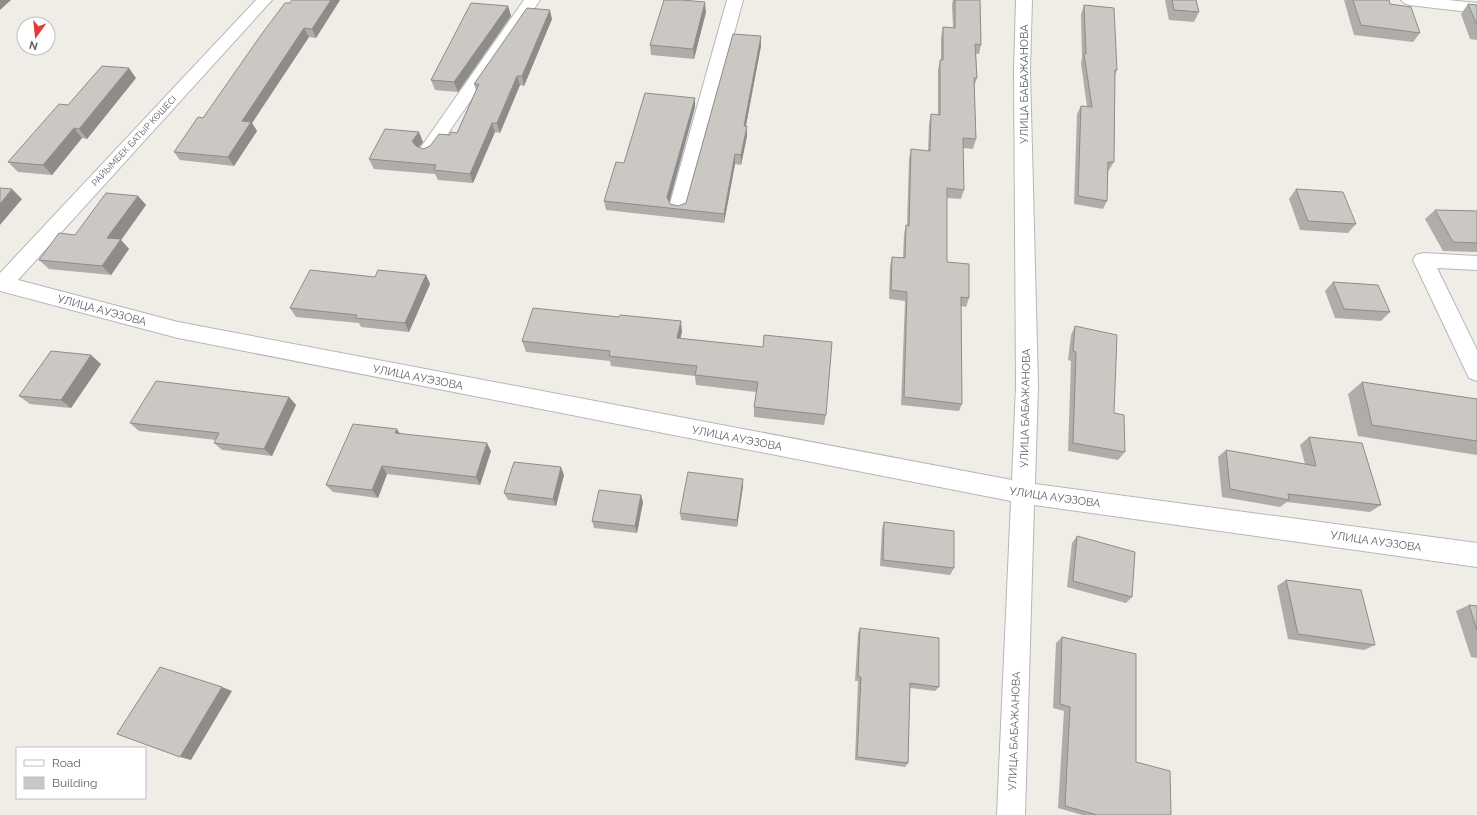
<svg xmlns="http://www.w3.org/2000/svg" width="1477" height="815" font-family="Raleway,sans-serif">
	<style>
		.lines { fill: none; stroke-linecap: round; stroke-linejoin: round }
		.minor-casing { stroke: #b4b7ba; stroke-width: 2 }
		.minor { fill: #fff; fill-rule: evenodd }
		.wall { fill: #afaca9 }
		.shaded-wall { fill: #8e8c89 }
		.building { fill: #cbc8c4; stroke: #8e8c89 }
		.labels { text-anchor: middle; stroke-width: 3; stroke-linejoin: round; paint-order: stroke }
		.far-street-label { font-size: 9px; fill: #5e6266; stroke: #fff }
		.street-label { font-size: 11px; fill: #5e6266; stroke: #fff }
	</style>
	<rect width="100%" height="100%" fill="#f0ede7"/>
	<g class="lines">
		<g class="minor-casing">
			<path id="minor" d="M256,0H272L18,280L178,322L1012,480L1016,386L1014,70L1016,0H1032L1030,70L1038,386L1035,484L1477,543V567L1034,505L1025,815H997L1011,501L178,338L0,291V273Z
				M524,0H540L433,155L427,157L421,155L418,151L421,147Z
				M727,0H743L687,207L685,212L678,214L671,212L669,207Z
				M1401,0H1448L1477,3V13L1409,5L1404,3Z
				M1423,253L1477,256V270L1437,268L1477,350V381L1469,378L1413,260L1416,255Z"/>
		</g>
		<use href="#minor" class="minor"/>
	</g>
	<path class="wall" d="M340,0L316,38L309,37L252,123L257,131L234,166L180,160L174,152L203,118L290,3Z
		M953,0H980L981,45L979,54H976L977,78L974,87L976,139L973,149L963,148L964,190L961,199L947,198V262L969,298L966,307L961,306L962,404L959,411L901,405L905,301L889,299L890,266L892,257L903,258L904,234L906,225H907L909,159L911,149L928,151L929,124L931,114L938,115V70L940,60H941V37L943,27L953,28L952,4Z
		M1165,0H1196L1199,12L1194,22L1169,20Z
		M1344,0H1389L1390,4L1420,33L1413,42L1354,35Z
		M1468,4L1477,5V40L1470,39L1461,14Z
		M1084,5L1117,70L1115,75L1114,162L1109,170L1108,171L1107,201L1103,209L1074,204L1077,114L1081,106L1087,107L1081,63L1082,58L1081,14Z
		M508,6L511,16L458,92L435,90L431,80Z
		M706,12L694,59L651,55L650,45Z
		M552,19L524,86L520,85L500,133L495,132L473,183L438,180L435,174L374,169L369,159L423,142L419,147L423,149L430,146L450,135L457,133L476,90L474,84Z
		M761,36V46L746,126H747V136L741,165L735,164L724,223L606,210L604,201L624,163L695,98V107L669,202L670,204L678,206L686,203Z
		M136,78L87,139L82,138L52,175L18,172L8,162L68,105Z
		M1296,189L1356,224L1348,233L1300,230L1289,199Z
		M138,196L146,205L121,240L129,249L111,275L49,269L39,260L75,235Z
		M1435,210L1477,212V252L1443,251L1425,219Z
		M426,275L430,284L409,332L361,327L359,323L296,317L290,308L375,277Z
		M1333,282L1390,312L1381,321L1335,318L1325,291Z
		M1075,326L1114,413L1125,452L1118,460L1068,451L1071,361L1068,360L1071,335Z
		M682,332L680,338L826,415L824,425L754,417V407L756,392L696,385L695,376L611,366L610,361L526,352L522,341Z
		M101,364L71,408L30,404L19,396Z
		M1362,382L1477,399V455L1358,436L1348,394Z
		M289,397L296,405L272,456L222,450L214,443L216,440L139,431L130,423Z
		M400,434L491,451L480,485L387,474L378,498L333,492L326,485Z
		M1309,437L1381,505L1370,512L1287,502L1280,507L1222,497L1218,457L1226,450L1305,464L1300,445Z
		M564,475L556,506L508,500L504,493Z
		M743,479V486L737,527L681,520L680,513Z
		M643,502L637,533L594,528L592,521Z
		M884,522L954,568L950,575L880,566L882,529Z
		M1077,536L1132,597L1126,603L1067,587L1072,543Z
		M1286,580L1375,645L1364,650L1288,639L1277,586Z
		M1469,605L1477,606V658L1471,657L1456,611Z
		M860,628L939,687L935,691L910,688L908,763L905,767L855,760L858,681H855L858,633Z
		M1062,637L1136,762L1171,815H1082L1058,808L1064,711L1053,708L1056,643Z"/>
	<path class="shaded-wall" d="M0,0H11L0,10Z
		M331,0H340L316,38L312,29Z
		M705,2L706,12L694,59L693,49Z
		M508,6L511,16L458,92L454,82Z
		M550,10L552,19L524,86L522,76Z
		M304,28L309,37L252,123L257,131L234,166L228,157L242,121Z
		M761,36V46L744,135V126Z
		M129,68L136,78L87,139L79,129Z
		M517,76L520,85L500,133L497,123Z
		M695,98V107L668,207L667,197Z
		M492,123L495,132L473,183L470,174Z
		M747,126V136L741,165V155Z
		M74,128L82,138L52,175L43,165Z
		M419,132L423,142L416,151L412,141Z
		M735,154V164L724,223V214Z
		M12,189L22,199L0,225V204Z
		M138,196L146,205L121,240L129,249L111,275L102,266L107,238Z
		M426,275L430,284L409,332L405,323Z
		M681,321L682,332L678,348L677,338Z
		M91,355L101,364L71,408L61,400Z
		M289,397L296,405L272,456L264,449Z
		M397,429L402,437L395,433Z
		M487,443L491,451L480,485L476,477Z
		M382,466L387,474L378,498L372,490Z
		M561,467L564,475L556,506L553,499Z
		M743,479V486L737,527V520Z
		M641,495L643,502L637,533L635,526Z
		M222,687L232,691L191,760L180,757Z"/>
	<path class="building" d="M292,0H331L312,29L304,28L242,121L251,122L228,157L174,152L198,117L203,118L261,35L285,3H290Z
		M664,0H682L705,2L693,49L650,45Z
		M955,0H980L981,45L975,44L977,78H974L976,139L963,138L964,190L947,188V262L969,264V298L961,297L962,404L904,397L907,292L891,290L892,257L905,258L906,225L909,226L911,149L930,151L931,114L940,115V60H943V27L955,28Z
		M1172,0H1196L1199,12L1174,10Z
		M1353,0H1389L1390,4L1411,7L1420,33L1361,25Z
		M471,3L508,6L454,82L431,80Z
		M1468,4L1477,5V25Z
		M1084,5L1114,8L1117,70H1115L1114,162H1108L1107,201L1078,196L1081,106L1092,107L1084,54H1086Z
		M527,8L550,10L522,76H517L497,123H492L470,174L434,170L436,165L369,159L385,129L419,132L412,141L416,146L423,149L430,146L439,134L450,135L451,132L457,133L479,84H474Z
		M733,34L761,36L744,126H747L741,155L735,154L724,214L604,201L616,162L624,163L645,93L695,98L667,197L670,204L678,206L686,203Z
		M102,66L129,68L79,129L74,128L43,165L8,162L59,104L68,105Z
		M0,188L12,189L0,204Z
		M1296,189L1343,192L1356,224L1308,221Z
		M106,193L138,196L107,238L121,239L102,266L39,260L59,233L75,235Z
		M1435,210L1477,211V243L1453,242Z
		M310,270L375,277L378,270L426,275L405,323L355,318L357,315L290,308Z
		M1333,282L1378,285L1390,312L1344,309Z
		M533,308L619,317L620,315L681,321L677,338L763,347L764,335L832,342L826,415L754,407L758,382L695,375L697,366L609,356L610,351L522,341Z
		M1075,326L1117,335L1114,413L1124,415L1125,452L1073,443L1076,352L1073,351Z
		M51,351L91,355L61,400L19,396Z
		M156,381L289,397L264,449L214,443L219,433L130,423Z
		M1362,382L1477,399V441L1372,425Z
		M353,424L397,429L395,433L487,443L476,477L382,466L372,490L326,485Z
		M1309,437L1362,443L1381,505L1288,494L1289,500L1230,489L1226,450L1316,466Z
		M514,462L561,467L553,499L504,493Z
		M688,472L743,479L737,520L680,513Z
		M599,490L641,495L635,526L592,521Z
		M884,522L954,531V568L883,560Z
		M1077,536L1135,552L1132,597L1073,581Z
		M1286,580L1361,590L1375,645L1298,634Z
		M1469,605L1477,606V630Z
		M860,628L939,638V687L910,683L908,763L857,757L861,677L858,676Z
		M1062,637L1136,654V762L1170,771L1171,815H1097L1065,806L1070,707L1060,704Z
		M160,667L222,687L180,757L117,734Z"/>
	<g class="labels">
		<g class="far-street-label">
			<text transform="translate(134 141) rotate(-47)" y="3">РАЙЫМБЕК БАТЫР КӨШЕСІ</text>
		</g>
		<g class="street-label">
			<text transform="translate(1024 84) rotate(-90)" y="4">УЛИЦА БАБАЖАНОВА</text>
			<text transform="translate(102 310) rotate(15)" y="4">УЛИЦА АУЭЗОВА</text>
			<text transform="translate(418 377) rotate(11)" y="4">УЛИЦА АУЭЗОВА</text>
			<text transform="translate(1025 408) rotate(-89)" y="4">УЛИЦА БАБАЖАНОВА</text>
			<text transform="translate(737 438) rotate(11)" y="4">УЛИЦА АУЭЗОВА</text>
			<text transform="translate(1055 497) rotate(8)" y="4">УЛИЦА АУЭЗОВА</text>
			<text transform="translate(1376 541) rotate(8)" y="4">УЛИЦА АУЭЗОВА</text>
			<text transform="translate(1014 731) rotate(-88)" y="4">УЛИЦА БАБАЖАНОВА</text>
		</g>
	</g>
	<rect x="16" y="747" width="130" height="52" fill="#ffffff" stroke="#bfc0c2"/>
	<rect x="24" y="760" width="20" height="6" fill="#ffffff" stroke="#bfc0c2"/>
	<text x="52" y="767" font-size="12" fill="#5e6266">Road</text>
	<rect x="24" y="777" width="20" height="12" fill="#cbc8c4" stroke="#bfc0c2"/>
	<text x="52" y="787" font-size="12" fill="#5e6266">Building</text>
	<g transform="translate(36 36) rotate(195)"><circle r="19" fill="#ffffff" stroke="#bfc0c2"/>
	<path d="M0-3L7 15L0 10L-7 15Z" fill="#e33a39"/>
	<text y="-6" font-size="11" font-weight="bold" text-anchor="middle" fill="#5e6266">N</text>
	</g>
</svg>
